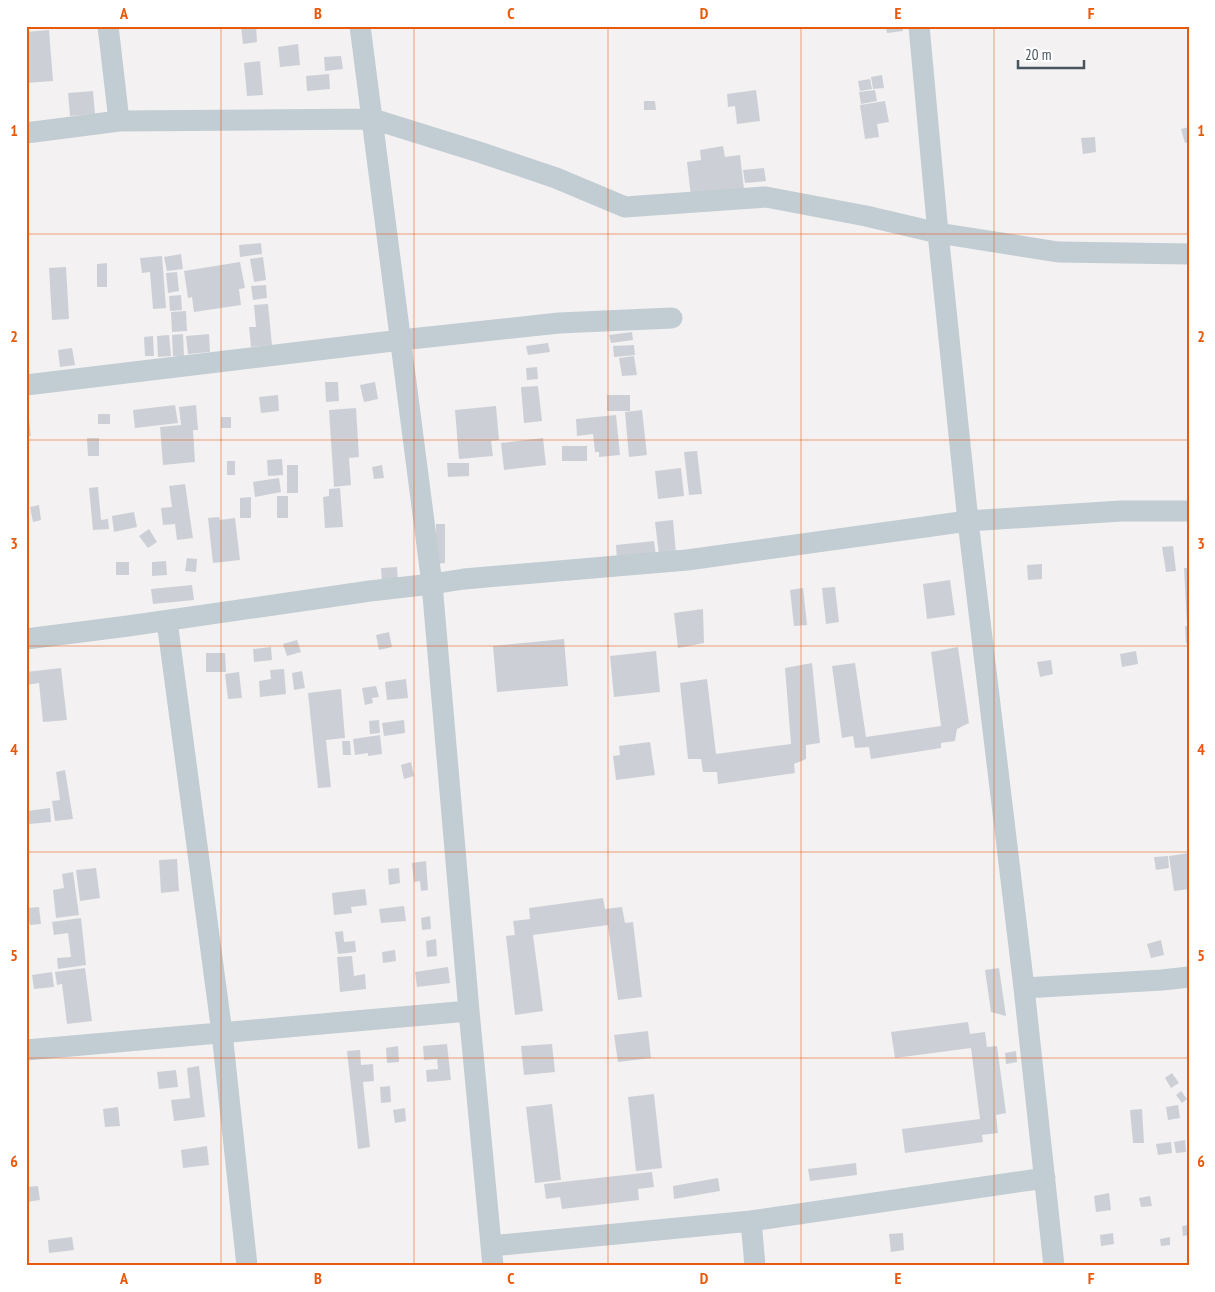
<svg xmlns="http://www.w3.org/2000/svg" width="1215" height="1292" font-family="'PT Sans Narrow',sans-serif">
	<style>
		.building { fill: #ccd0d6 }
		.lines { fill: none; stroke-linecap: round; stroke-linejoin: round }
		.minor { stroke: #c1ccd3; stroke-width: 21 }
		.grid { fill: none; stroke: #e8590c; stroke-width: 1; stroke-opacity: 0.55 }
		.neatline { fill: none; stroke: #e8590c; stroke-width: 2 }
		.grid-label { font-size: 16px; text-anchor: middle; font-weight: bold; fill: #e8590c }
	</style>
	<rect width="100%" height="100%" fill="#f3f1f1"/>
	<path class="building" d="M241,26H256L257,42L243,44Z
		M886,26H902L903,31L887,33Z
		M49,30L53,81L26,83V32Z
		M298,44L300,65L280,67L278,47Z
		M341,56L343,69L325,71L324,57Z
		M260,61L263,95L247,96L244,63Z
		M329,74L330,89L307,91L306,76Z
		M882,75L884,88L873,89L871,77Z
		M870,79L872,89L860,91L858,81Z
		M756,90L760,121L737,124L735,106L728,107L727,94Z
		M875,90L877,101L861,104L859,92Z
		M93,91L95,114L70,116L68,93Z
		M644,101H655L656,110H644Z
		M885,101L889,122L877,124L879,137L865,139L860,105Z
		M1189,127V142L1185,143L1181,129Z
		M1095,137L1096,152L1083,154L1081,138Z
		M723,146L725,157L740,155L744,189L691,197L687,162L701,160L700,150Z
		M764,168L766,181L745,183L743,170Z
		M261,243L262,254L240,257L239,245Z
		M181,254L183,269L167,271L164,257Z
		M162,256L166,308L153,309L150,272L142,273L140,258Z
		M263,257L266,280L254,282L250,259Z
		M240,262L245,288L239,289L241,305L194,312L192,297L188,298L184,271Z
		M107,263V287H97V264Z
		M66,267L69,319L52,320L49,268Z
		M177,272L179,291L168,293L166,273Z
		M266,285L267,298L253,300L251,286Z
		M181,295L182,310L170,311L169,296Z
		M268,304L272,345L251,347L249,327H256L254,305Z
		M186,311L187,331L172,332L171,312Z
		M632,332L633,340L611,343L609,335Z
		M183,334L184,356H173L172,335Z
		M209,334L210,352L188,354L186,336Z
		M169,335L171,356L158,357L157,336Z
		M153,336L154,356H145L144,337Z
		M548,343L550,352L528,355L526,346Z
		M634,345L635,355L614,357L613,346Z
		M72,348L75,365L60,367L58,350Z
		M634,356L637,375L622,376L619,358Z
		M537,367L538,379L527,380L526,368Z
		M325,382H338L339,401L326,402Z
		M375,382L378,399L364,402L360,385Z
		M538,386L542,421L524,423L521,387Z
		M278,395L279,411L261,413L259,397Z
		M607,395H630V411H607Z
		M175,405L178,423L135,428L133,410Z
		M196,405L198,430H193L195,462L163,465L160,427L181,425L179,407Z
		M496,406L499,440L491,441L493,456L459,459L455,410Z
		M356,408L359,457L349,458L351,485L334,487L329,410Z
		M642,410L647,455L629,457L625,412Z
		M98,414H110V424H98Z
		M616,415L620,455L599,457V452H595L593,434L577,436L576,419Z
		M221,417H231V428H221Z
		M29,421L31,436H26V422Z
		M87,438H99V456H88Z
		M543,438L546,465L504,470L501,443Z
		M562,446H587V461H562Z
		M697,451L702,494L689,495L684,452Z
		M282,459L283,475L268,476L267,460Z
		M227,461H235V475H227Z
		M447,463H469V476L448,477Z
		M287,465H298V493H287Z
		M382,465L384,478L374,479L372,467Z
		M681,468L684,496L658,499L655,471Z
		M279,478L281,492L255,497L253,482Z
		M185,484L193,538L177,540L175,524L163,525L161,508L172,507L169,486Z
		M98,487L101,520L108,519L109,529L93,530L89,488Z
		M340,488L343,527L325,528L323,497L329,496V489Z
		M277,496H288V518H277Z
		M251,497V518H240V498Z
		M39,505L41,520L33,522L30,507Z
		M134,512L137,527L114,532L112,516Z
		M219,517L220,520L235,518L240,560L213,563L208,518Z
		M673,520L676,553L659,555L655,522Z
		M436,524H445V563L436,564Z
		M149,529L157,542L148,548L139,536Z
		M654,541L656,556L617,560L616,545Z
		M1173,546L1176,571L1166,572L1162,547Z
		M187,558L197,559L196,572L185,571Z
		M166,561L167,575L152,576V562Z
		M116,562H129V575H116Z
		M1042,564V579L1028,580L1027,565Z
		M397,567L398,583L382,584L381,568Z
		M1184,568H1189V643H1186L1185,626H1187Z
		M950,580L955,615L927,619L923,584Z
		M192,585L194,600L153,604L151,589Z
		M835,587L839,622L826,624L822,588Z
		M803,588L807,625L794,626L790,590Z
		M703,609L704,643L678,648L674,613Z
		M389,632L392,647L379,650L376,635Z
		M564,639L568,686L497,692L493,646Z
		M297,640L301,652L287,656L283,644Z
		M271,647L272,660L254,662L253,649Z
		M958,647L969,723L957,729L955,741L941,743V748L871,759L869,747L855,748L853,736L842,738L832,666L855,663L866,737L941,726L931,652Z
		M656,651L660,692L614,697L610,656Z
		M1136,651L1138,664L1122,667L1120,654Z
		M206,653H225L226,672H206Z
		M1051,660L1053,674L1040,677L1037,662Z
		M812,663L820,743L806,745V759L794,764L795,773L718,784L717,772H703L701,759H688L680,683L707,679L716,754L791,744L785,668Z
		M61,668L67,720L43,722L39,683L26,685V672Z
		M284,669L286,694L260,697L259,681L271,679L270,670Z
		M302,671L305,688L294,690L292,673Z
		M239,672L242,698L228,699L225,674Z
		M406,679L408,698L387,700L385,682Z
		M376,686L379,697L372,698L373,703L365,705L362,688Z
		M341,689L345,738L326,740L331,787L318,788L308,693Z
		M379,720L380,733L370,734L369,721Z
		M404,720L405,733L384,736L382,723Z
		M380,735L382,754L368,756V753L355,755L353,739Z
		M342,741H350L351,755H343Z
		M650,742L655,775L616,780L613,756L620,755L619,746Z
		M411,762L414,776L404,779L401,765Z
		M65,770L73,819L55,821L52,801L60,800L56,772Z
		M50,808L51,822L29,824L27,811Z
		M1189,853V889L1174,891L1169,856Z
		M1168,856L1169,868L1156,870L1154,857Z
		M177,859L179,891L161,893L159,860Z
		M426,861L428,890L421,891L420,881L414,882L412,863Z
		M96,868L100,898L80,901L76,870Z
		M399,868L400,883L389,885L388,869Z
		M73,872L79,915L56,918L53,890L64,888L62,874Z
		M365,889L367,905L351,907L352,913L334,915L332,893Z
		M603,898L605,909L622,907L625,923L633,922L642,997L618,1000L608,925L533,935L543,1011L515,1015L506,936L515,935L513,921L530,919L529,908Z
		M404,906L406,921L381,923L379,909Z
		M39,907L41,924L30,925L27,908Z
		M430,916L431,929L422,930L421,918Z
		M81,918L86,965L58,969L57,958L71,957L68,933L54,935L52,922Z
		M343,931L344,942L355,941L356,952L338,954L335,932Z
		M436,939L437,956L427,957L426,941Z
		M1161,940L1164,955L1151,958L1147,944Z
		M395,950L396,961L383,963L382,952Z
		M352,956L354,976L365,974L366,989L340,992L337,957Z
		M448,967L450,983L417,987L415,972Z
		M85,968L92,1021L67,1024L62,984L57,985L55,972Z
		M999,968L1006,1016L991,1012L985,970Z
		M52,972L54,987L34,989L32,975Z
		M968,1022L970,1034L985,1032L987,1047L997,1046L1006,1113L996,1115L998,1133L982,1135L983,1142L905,1153L902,1129L980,1119L971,1048L895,1058L891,1032Z
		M648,1031L651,1058L618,1062L614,1035Z
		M447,1044L451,1080L427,1082L426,1070L438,1069L437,1059L424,1060L423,1046Z
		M552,1044L555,1072L524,1075L521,1046Z
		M398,1046L399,1062L387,1063L386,1048Z
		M360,1050L361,1065L373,1064L374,1081L363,1082L370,1147L358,1149L347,1051Z
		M1016,1051L1017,1062L1006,1064L1005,1053Z
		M199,1066L205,1117L174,1121L171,1100L190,1098L187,1068Z
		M176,1070L178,1087L159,1089L157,1072Z
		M1172,1073L1179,1083L1171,1088L1165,1078Z
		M390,1086L391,1102L381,1103L380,1087Z
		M1181,1091L1187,1099L1182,1103L1176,1095Z
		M654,1094L662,1168L636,1171L628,1097Z
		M552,1104L561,1180L535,1183L526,1107Z
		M1178,1105L1180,1118L1168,1120L1166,1107Z
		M118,1107L120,1126L105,1127L103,1109Z
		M405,1108L406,1121L395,1123L393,1110Z
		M1142,1109L1144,1143H1133L1130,1110Z
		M1185,1140L1186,1152L1176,1153L1174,1142Z
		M1171,1142L1172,1153L1158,1155L1156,1144Z
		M207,1146L209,1165L183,1168L181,1150Z
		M856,1163L857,1175L810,1181L808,1169Z
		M652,1172L654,1187L638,1189L639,1200L562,1209L560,1197L546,1199L544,1184Z
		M718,1178L720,1191L674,1199L673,1186Z
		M38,1186L40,1200L26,1202V1187Z
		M1109,1193L1111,1210L1096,1212L1094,1196Z
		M1150,1196L1152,1206L1141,1207L1139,1198Z
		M1189,1225V1235L1183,1236L1182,1226Z
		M903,1233L904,1250L891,1252L889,1234Z
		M1113,1233L1114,1244L1101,1246L1100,1235Z
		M72,1237L74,1250L49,1253L48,1240Z
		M1170,1237V1245L1161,1246L1160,1239Z"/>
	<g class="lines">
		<path class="minor" d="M108,26L119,121
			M360,26L432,584L469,1011L493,1266
			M919,26L938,233L968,521L1024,988L1054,1266
			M26,133L119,121L373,119L482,153L556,178L625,207L766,197L866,216L938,233L1058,252L1189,254
			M26,385L401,340L559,323L672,318
			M167,621L222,1033L247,1266
			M26,639L128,626L370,591L432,584L464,579L687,560L968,521L1121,511H1189
			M1024,988L1162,980L1189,977
			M26,1050L469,1011
			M751,1221L755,1266
			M491,1246L751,1221L1045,1178"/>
	</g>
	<path class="grid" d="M221,26V1266M414,26V1266M608,26V1266M801,26V1266M994,26V1266M26,234H1189M26,440H1189M26,646H1189M26,852H1189M26,1058H1189"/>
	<rect width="1215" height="1292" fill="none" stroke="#ffffff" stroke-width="55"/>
	<path d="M1018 60v8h66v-8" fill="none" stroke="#475560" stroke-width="2.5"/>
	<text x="1025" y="60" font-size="15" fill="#475560" stroke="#ffffff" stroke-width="4" paint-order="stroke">20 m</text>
	<rect x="28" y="28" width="1160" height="1236" class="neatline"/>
	<g class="grid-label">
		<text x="124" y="19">A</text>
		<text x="318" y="19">B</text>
		<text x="511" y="19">C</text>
		<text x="704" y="19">D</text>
		<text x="898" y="19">E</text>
		<text x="1091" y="19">F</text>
		<text x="14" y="136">1</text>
		<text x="1201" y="136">1</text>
		<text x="14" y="342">2</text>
		<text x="1201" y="342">2</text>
		<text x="14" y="549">3</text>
		<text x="1201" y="549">3</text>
		<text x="14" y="755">4</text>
		<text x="1201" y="755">4</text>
		<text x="14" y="961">5</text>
		<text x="1201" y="961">5</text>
		<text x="14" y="1167">6</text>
		<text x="1201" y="1167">6</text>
		<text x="124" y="1284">A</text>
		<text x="318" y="1284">B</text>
		<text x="511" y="1284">C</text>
		<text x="704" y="1284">D</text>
		<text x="898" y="1284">E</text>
		<text x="1091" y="1284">F</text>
	</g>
</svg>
